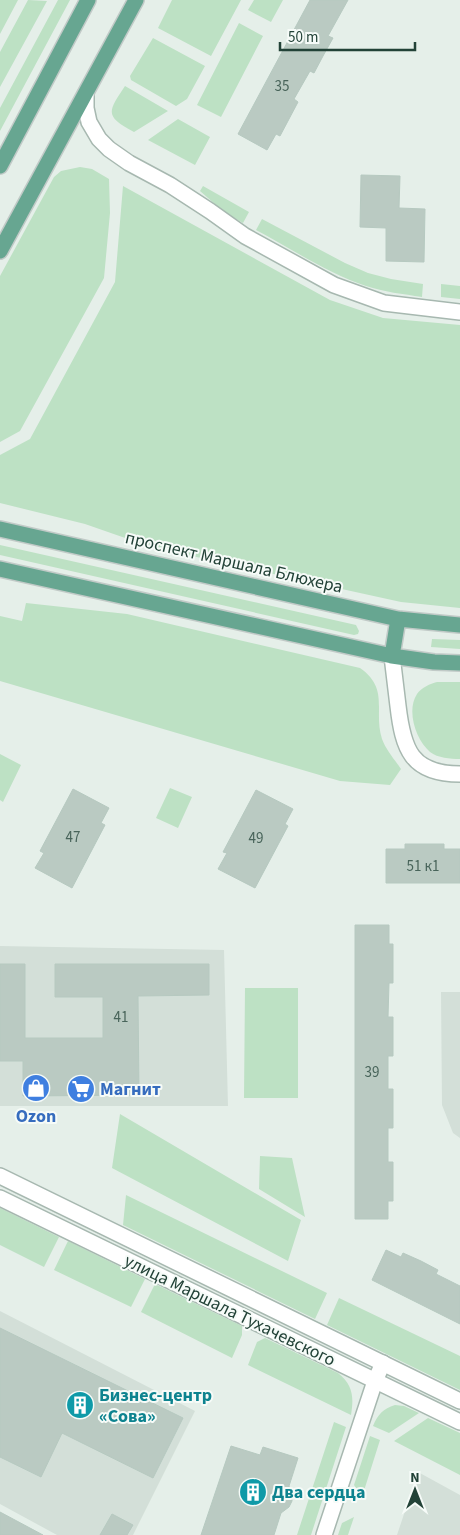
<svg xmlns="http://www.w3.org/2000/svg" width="460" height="1535" font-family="'Source Sans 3',sans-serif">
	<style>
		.built { fill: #d3dfd8 }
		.green { fill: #bde1c4 }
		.building { fill: #bacac2; stroke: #b6c9c0 }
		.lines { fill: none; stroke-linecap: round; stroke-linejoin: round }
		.minor-casing { stroke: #a7b8b0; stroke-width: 18 }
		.tertiary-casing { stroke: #a7b8b0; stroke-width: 18 }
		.primary-casing { stroke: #c1cac7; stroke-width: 18 }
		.minor { stroke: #fff; stroke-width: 15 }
		.tertiary { stroke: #fff; stroke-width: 15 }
		.primary { stroke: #67a691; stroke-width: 15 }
		.labels { text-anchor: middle; stroke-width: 4; stroke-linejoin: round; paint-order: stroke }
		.number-label { font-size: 15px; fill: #48645a }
		.street-label { font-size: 18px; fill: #224237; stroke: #f6fbf8 }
		.shop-label { font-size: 18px; font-weight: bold; fill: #366cbe; stroke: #f6fbf8; text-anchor: start }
		.culture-label { font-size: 18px; font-weight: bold; fill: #0d838f; stroke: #f6fbf8; text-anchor: start }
	</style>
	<rect width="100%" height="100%" fill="#e5efe9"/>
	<path class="built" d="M0,946L224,950L228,1106H0Z
		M441,992H460V1138L453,1133L442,1105Z
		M0,1311L195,1411L133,1535H57L0,1504Z
		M418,1472L460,1495V1535H397Z"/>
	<path class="green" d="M0,0H18L0,34Z
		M28,0L47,1L0,87V52Z
		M58,0H70L0,131V108Z
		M172,0H241L211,56L158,28Z
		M254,0H283L271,22L248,10Z
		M239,23L263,36L221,117L197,105Z
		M153,38L205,66L187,99L176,106L131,80L130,76Z
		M125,86L168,111L134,132C105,116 107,113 125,86Z
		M178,119L210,137L195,165L148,140Z
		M80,167L92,169L109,179L110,213L104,278L20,431L0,442V276L54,177L61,171Z
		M123,186L330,300L383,318L460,325V608L401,602L151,547L85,524L0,503V455L30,439L115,282Z
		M203,186L249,212L243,223L224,212L200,191Z
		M262,219L345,263L368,273L391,279L423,284L422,297C403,294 384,292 366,286C329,274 290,248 256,230Z
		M441,284L460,286V299L441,297Z
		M0,545L356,625L359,631L358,634L354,635L0,555Z
		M26,603L127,614L360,668C390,689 373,711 382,739C386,750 395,760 401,769L390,785L340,781L0,681V616L22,621Z
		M432,639L460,640V649L431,647Z
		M437,682H460V759C450,759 438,758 430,752C416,740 406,711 417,694C422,687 430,684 437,682Z
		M0,754L21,765L3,802L0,800Z
		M170,788L192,797L178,828L156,818Z
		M245,988H298V1098H244Z
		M120,1114L301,1220L288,1261L112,1168Z
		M260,1156L292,1158L305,1217L259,1189Z
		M126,1195L327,1293L315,1319L123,1225Z
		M0,1208L59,1237L44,1267L0,1245Z
		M68,1241L145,1279L131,1307L54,1270Z
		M155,1284L242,1326V1335L232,1358L141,1312Z
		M339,1298L460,1356V1390L327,1325Z
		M265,1338L338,1373C353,1385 354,1397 351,1415L248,1365L257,1342Z
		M395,1405L404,1406L419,1413L389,1433L373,1426C378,1414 383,1409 395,1405Z
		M428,1418L460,1433V1475L394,1441Z
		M334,1422L346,1427L311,1535H297Z
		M370,1436L380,1440L362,1497L354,1485Z
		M354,1517L348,1535H338L342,1523Z"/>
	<path class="building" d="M310,0H348L328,36L333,38L323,56L314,73L310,71L294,99L298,102L280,136L276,134L267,150L238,134Z
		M361,175L400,176L399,208L425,209L424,262L386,261V228L360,227Z
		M73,789L109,808L101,823L105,825L72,888L35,868L44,853L40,851Z
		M256,790L293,809L285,824L288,826L255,888L218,869L227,853L223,852Z
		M405,844H444V849H460V883H386V849H405Z
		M355,925H389V944H393V983H389L388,1017H393V1056H388V1089H393V1128H388V1162H393V1201H388V1219H355Z
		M0,964H25V1038H103V997H55V964H209V995L138,996L139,1095L23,1096V1061H0Z
		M386,1250L401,1257L403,1253L421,1261L438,1270L436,1274L460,1286V1324L372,1280Z
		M0,1328L183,1418L153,1478L62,1433L41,1477L0,1457Z
		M231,1446L260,1455L263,1447L298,1458L289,1486L292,1495V1501L289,1507L281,1513L274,1535H201Z
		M0,1512L43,1535H0Z
		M112,1514L133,1525L127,1535H100Z"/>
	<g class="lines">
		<g class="minor-casing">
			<path id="minor" d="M86,93V108L89,122L99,139L109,149L129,163L170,185L210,211L245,236L334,285L384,303L460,312
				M392,656C394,672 396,689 398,706C403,749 411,774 460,774
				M324,1535L375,1381L383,1363"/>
		</g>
		<g class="tertiary-casing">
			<path id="tertiary" d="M0,1176L460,1401
				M0,1198L460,1422"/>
		</g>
		<g class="primary-casing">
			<path id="primary" d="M0,166L88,0
				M0,251L136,0
				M0,529L398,619L460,625
				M0,569L392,656L434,662L460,663
				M392,656L398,619"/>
		</g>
		<use href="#minor" class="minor"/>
		<use href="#tertiary" class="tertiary"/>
		<use href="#primary" class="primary"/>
	</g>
	<defs>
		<g id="shop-disc" transform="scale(1.4375)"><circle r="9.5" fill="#3f7fe0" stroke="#f6fbf8"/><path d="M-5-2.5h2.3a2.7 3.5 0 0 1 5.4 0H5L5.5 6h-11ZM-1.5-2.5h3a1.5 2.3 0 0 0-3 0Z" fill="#fff"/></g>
		<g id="supermarket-disc" transform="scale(1.4375)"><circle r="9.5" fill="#3f7fe0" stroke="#f6fbf8"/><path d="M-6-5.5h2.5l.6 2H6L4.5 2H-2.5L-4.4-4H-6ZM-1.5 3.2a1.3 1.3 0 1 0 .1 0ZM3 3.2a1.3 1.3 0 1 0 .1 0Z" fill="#fff"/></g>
		<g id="building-disc" transform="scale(1.4375)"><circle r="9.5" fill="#0f9aa8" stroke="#f6fbf8"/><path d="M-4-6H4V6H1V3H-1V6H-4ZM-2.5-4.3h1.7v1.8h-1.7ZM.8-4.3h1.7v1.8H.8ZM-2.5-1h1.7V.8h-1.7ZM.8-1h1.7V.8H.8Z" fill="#fff"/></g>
	</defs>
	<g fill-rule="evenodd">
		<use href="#shop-disc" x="36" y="1088"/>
		<use href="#supermarket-disc" x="81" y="1089"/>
		<use href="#building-disc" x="80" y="1405"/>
		<use href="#building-disc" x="253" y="1492"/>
	</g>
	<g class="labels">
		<g class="number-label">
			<text x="282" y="91">35</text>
			<text x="73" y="842">47</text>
			<text x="256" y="843">49</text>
			<text x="423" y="871">51 к1</text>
			<text x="121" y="1022">41</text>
			<text x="372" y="1077">39</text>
		</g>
		<g class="street-label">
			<text transform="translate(234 562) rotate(13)" y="6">проспект Маршала Блюхера</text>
			<text transform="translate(230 1310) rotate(26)" y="6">улица Маршала Тухачевского</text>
		</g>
		<g class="shop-label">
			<text x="100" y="1095">Магнит</text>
			<text x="36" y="1122" text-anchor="middle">Ozon</text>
		</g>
		<g class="culture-label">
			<text x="99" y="1401">Бизнес-центр<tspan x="99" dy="21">«Сова»</tspan></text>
			<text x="272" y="1498">Два сердца</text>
		</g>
	</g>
	<g transform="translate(415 1490)" stroke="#f6fbf8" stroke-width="4" paint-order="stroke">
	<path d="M0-4L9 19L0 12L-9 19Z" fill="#224237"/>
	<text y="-8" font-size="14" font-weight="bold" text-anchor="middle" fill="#224237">N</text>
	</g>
	<path d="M280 42v8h135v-8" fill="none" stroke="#224237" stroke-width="2.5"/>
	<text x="288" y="42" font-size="15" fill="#224237" stroke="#f6fbf8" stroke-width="4" paint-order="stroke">50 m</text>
</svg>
